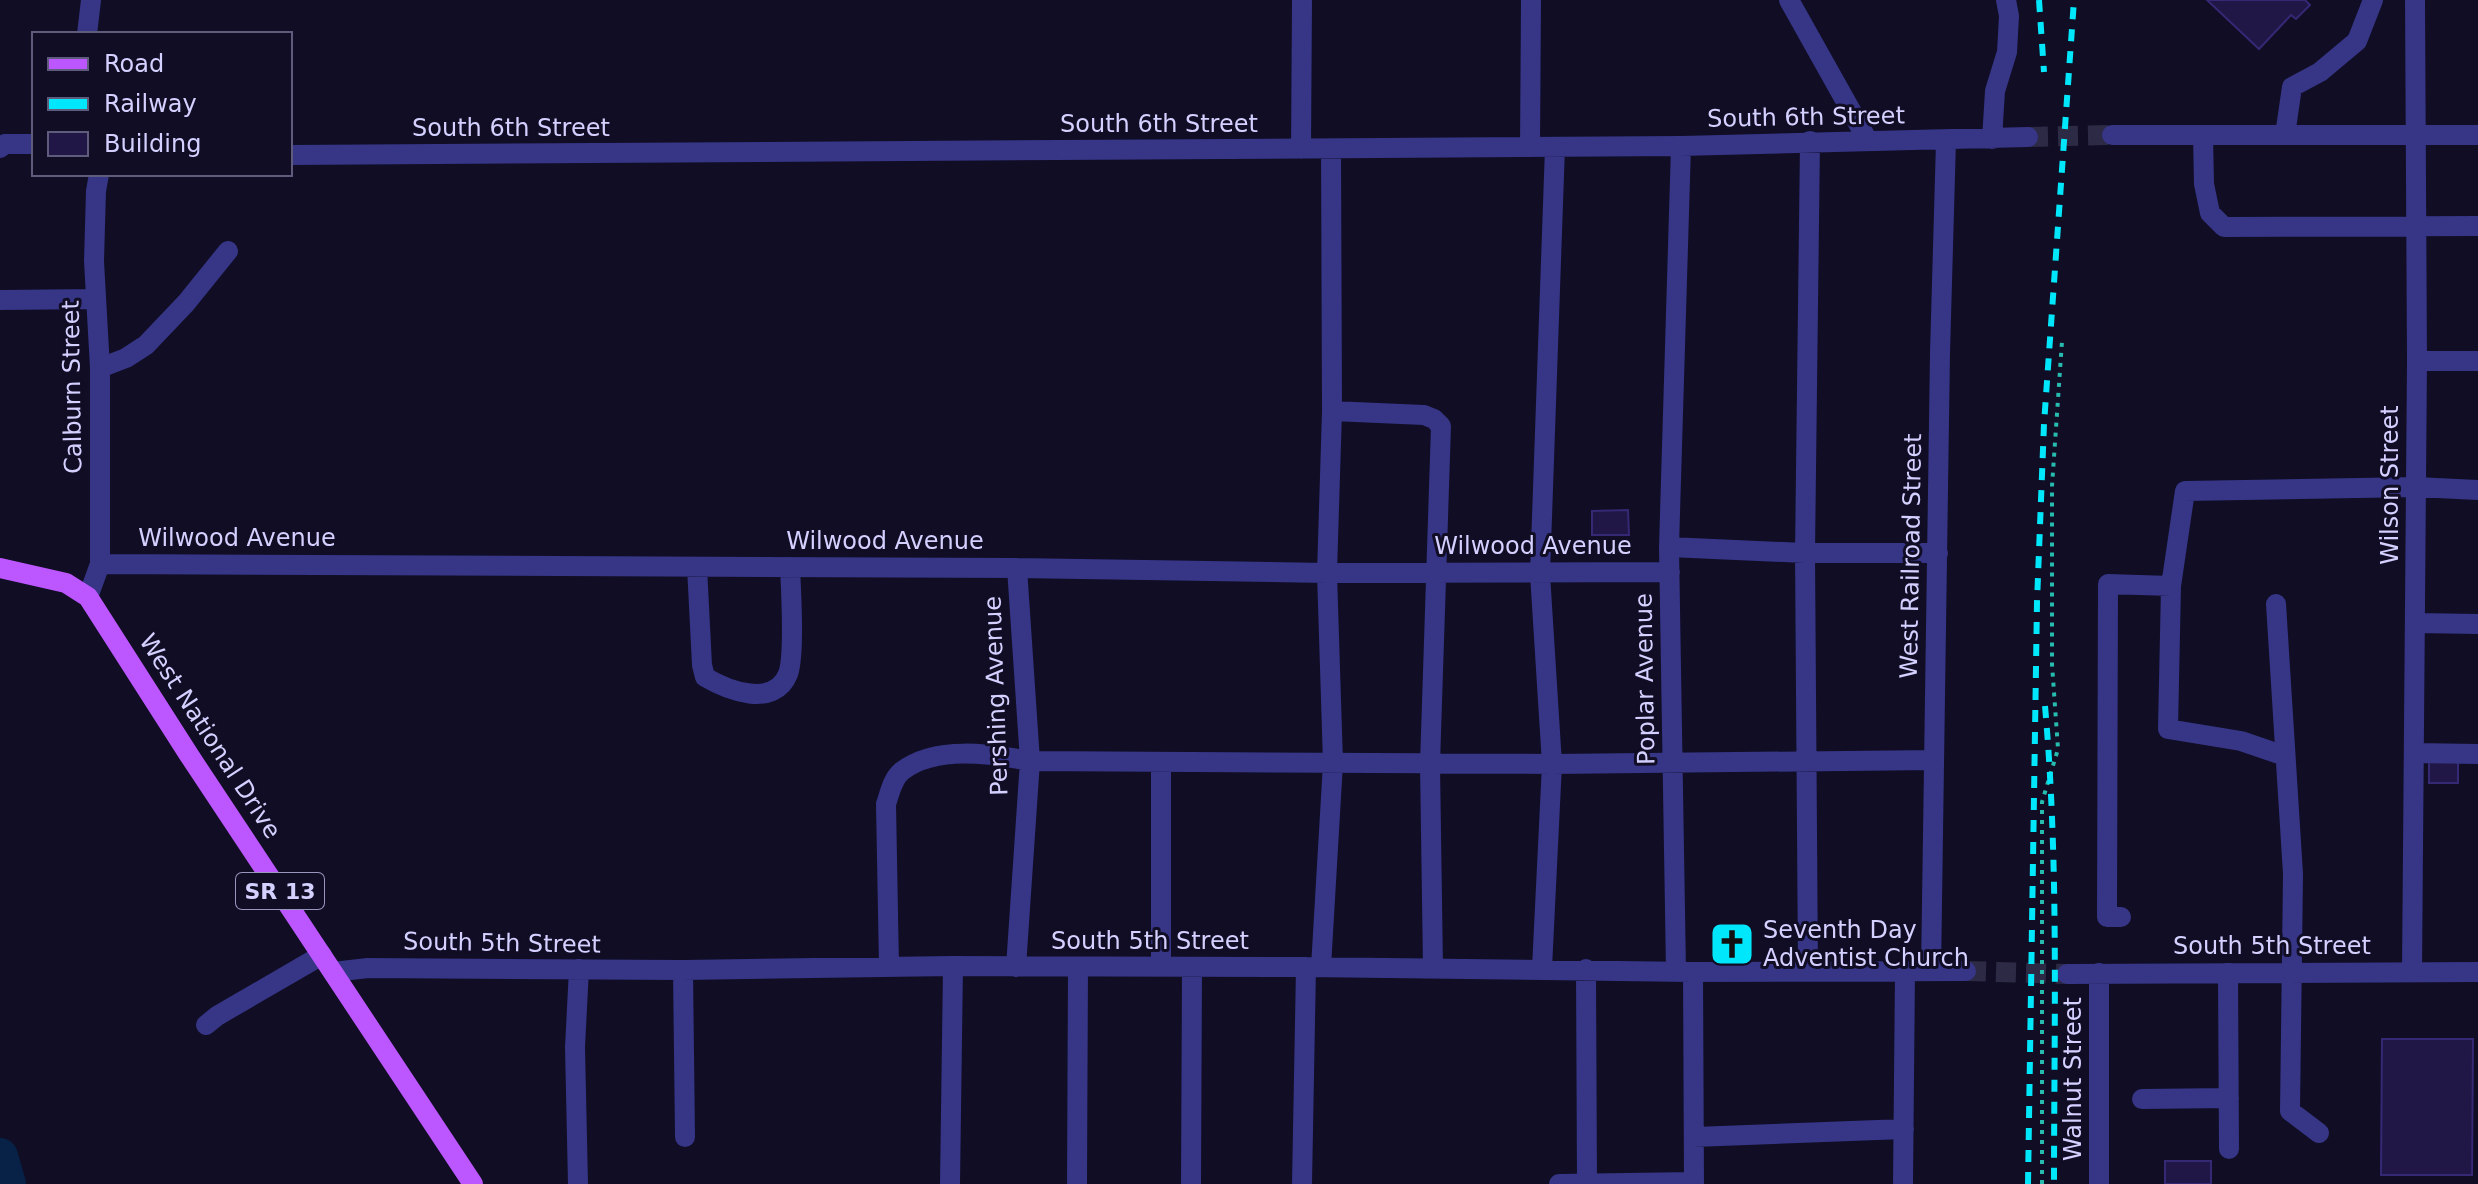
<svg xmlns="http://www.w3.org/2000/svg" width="2478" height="1184" font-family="'DejaVu Sans',sans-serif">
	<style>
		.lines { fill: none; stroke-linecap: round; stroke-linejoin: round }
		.river { stroke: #082147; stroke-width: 36 }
		.building { fill: #201746; stroke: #352874; stroke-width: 2 }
		.minor-tunnel { stroke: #2d2a45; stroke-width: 20; stroke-dasharray: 20 10; stroke-linecap: butt }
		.path { stroke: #27bcaf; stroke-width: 4; stroke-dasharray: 4 6; stroke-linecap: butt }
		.minor { stroke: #363586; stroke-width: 20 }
		.major { stroke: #bc57ff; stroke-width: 20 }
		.rail { stroke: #00e7fb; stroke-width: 6; stroke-dasharray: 12 10; stroke-linecap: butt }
		.labels { text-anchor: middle; stroke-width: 6; stroke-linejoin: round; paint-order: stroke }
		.shield { fill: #100d24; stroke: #9996bd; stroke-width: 2 }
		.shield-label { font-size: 22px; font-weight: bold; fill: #d4d0ff }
		.street-label { font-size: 24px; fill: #d4d0ff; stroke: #100d24 }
		.poi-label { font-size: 24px; fill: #d4d0ff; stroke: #100d24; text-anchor: start }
	</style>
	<rect width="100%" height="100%" fill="#100d24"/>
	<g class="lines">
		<path class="river" d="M0,1156L8,1184"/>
	</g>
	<path class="building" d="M2207,0H2305L2310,5L2296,19L2291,15L2259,49Z
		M1628,510L1629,535H1592V511Z
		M2429,761H2458V783H2429Z
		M2382,1039H2473L2472,1175H2381Z
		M2165,1161H2211V1184H2165Z"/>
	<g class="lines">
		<path class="minor-tunnel" d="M2028,137L2112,135
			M1966,971L2067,974"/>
		<path class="path" d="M2042,1184V802L2058,749L2052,664V486L2062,341"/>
		<path class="minor" d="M1789,0L1868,141
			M87,34L91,0
			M2112,135H2478
			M2203,135L2204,184L2210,213L2224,227L2478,226
			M2285,135L2292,87L2320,72L2357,41L2373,0
			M1992,139L1995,91L2007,52L2009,16L2006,0
			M1530,147L1531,0
			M0,148L5,144H34
			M1301,149L1302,0
			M290,155L1681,146L2028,137
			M0,300L96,299
			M2417,361H2478
			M100,368L126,358L146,345L186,303L228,251
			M1332,411L1424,415L1434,419L1441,426L1430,764L1433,968
			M1669,547L1805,553H1938
			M100,564L1017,568L1327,573L1670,572
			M697,567L702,665L705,677C727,690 774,709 788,674C795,655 791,590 790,567
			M2171,586L2185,491L2416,487L2478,490
			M88,597L100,564V368L94,261L96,191L99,174
			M2276,604L2293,874L2290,1111L2319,1133
			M2415,623L2478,624
			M2414,753L2478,754
			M1161,762V967
			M2121,917H2107L2108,584L2171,586L2168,729L2241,741L2285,756
			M889,967L886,804C890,793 892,779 902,771C936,745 991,754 1030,761L1552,764L1934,760
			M1016,967L1030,761L1017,568
			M1321,967L1333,763L1327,573L1332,411L1331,149
			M1542,968L1552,764L1540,574L1555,147
			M1586,969L1587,1184
			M683,970L685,1137
			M1808,970L1805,553L1810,141
			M1676,971L1669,547L1681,146
			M1931,971L1940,353L1946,141
			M2412,971L2417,361L2415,0
			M333,972L368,968L683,970L953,966L1306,967L1693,972L1966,971
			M1693,972L1694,1184
			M2228,973L2229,1149
			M2067,974L2478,972
			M206,1025L217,1016L322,955
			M2142,1099L2229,1098
			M1694,1137L1904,1129
			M578,1184L575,1047L579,969
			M950,1184L953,966
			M1077,1184L1078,967
			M1191,1184L1192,967
			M1302,1184L1306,967
			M1559,1184L1694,1182
			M1903,1184L1905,972
			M2099,1184V973"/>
		<path class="major" d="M0,568L66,583L88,597L189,755L473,1184"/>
		<path class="rail" d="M2039,0L2044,72
			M2045,706C2059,865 2054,1025 2054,1184
			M2028,1184L2037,602L2044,424L2074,0"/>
	</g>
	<defs>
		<g id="church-square" transform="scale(2.3)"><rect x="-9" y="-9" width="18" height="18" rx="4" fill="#00e7fb" stroke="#100d24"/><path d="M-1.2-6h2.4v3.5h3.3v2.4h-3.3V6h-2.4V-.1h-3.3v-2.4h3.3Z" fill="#111"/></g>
	</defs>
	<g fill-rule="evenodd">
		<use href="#church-square" x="1732" y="944"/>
	</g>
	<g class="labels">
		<rect class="shield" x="236" y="873" width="88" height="36" rx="6"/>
		<g class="shield-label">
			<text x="280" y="899">SR 13</text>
		</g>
		<g class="street-label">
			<text transform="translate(1806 117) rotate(-1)" y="8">South 6th Street</text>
			<text x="1159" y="132">South 6th Street</text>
			<text x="511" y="136">South 6th Street</text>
			<text transform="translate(72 387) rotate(-91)" y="8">Calburn Street</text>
			<text transform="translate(2390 485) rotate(-90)" y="8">Wilson Street</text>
			<text x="237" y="546">Wilwood Avenue</text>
			<text x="885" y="549">Wilwood Avenue</text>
			<text x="1533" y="554">Wilwood Avenue</text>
			<text transform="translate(1911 556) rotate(-89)" y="8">West Railroad Street</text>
			<text transform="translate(1645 679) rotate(-91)" y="8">Poplar Avenue</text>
			<text transform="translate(996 696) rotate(-92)" y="8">Pershing Avenue</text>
			<text transform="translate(210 736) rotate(57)" y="8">West National Drive</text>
			<text x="1150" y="949">South 5th Street</text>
			<text transform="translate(502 943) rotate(1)" y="8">South 5th Street</text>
			<text x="2272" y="954">South 5th Street</text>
			<text transform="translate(2073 1079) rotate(-90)" y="8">Walnut Street</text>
		</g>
		<g class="poi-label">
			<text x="1763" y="938">Seventh Day<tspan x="1763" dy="28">Adventist Church</tspan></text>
		</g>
	</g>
	<rect x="32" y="32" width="260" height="144" fill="#100d24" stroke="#5e5b7c" stroke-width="2"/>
	<rect x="48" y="58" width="40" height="12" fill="#bc57ff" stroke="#5e5b7c" stroke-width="2"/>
	<text x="104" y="72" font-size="24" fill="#d4d0ff">Road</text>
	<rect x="48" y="98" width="40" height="12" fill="#00e7fb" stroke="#5e5b7c" stroke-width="2"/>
	<text x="104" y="112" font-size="24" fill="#d4d0ff">Railway</text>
	<rect x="48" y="132" width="40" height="24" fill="#201746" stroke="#5e5b7c" stroke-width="2"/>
	<text x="104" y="152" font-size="24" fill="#d4d0ff">Building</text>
</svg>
